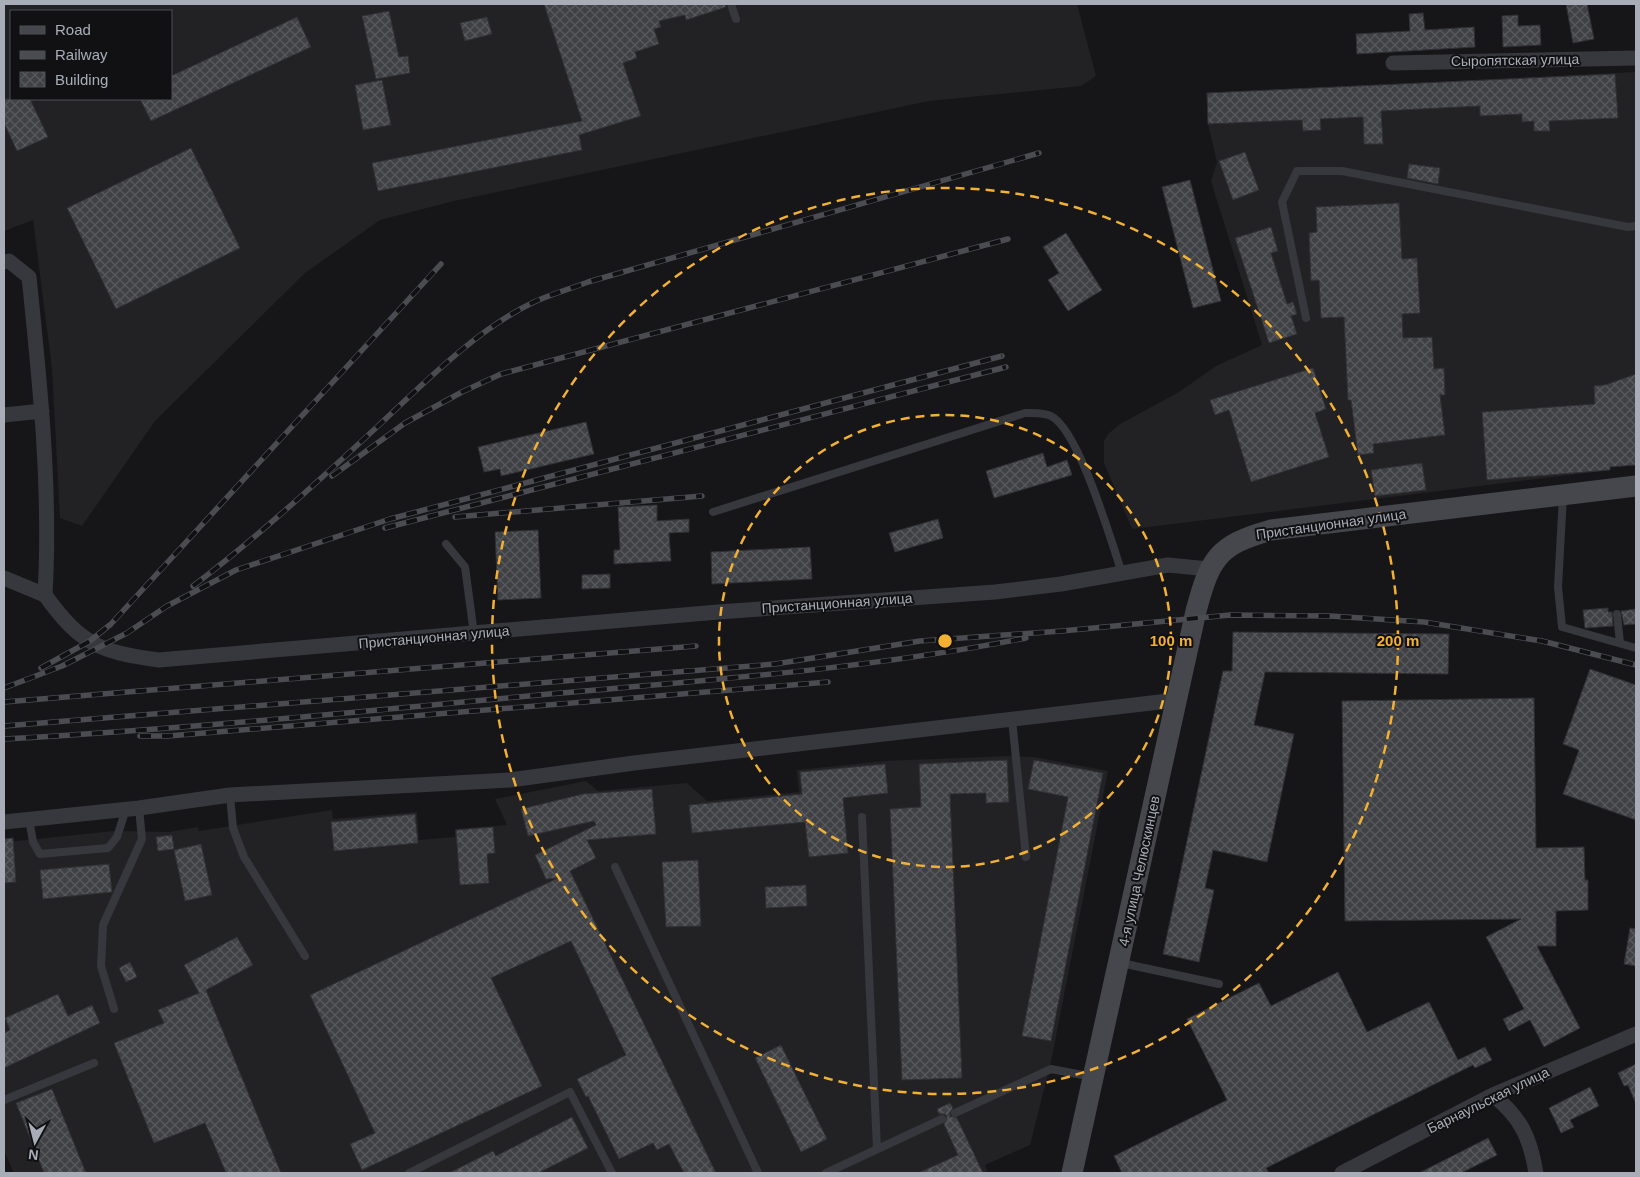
<svg xmlns="http://www.w3.org/2000/svg" width="1640" height="1177" font-family="Arial,sans-serif">
	<style>
		.built { fill: #222225; fill-rule: evenodd }
		.building { fill: url(#building-cross-hatch); stroke: #303034 }
		.lines { fill: none; stroke-linecap: round; stroke-linejoin: round }
		.lane { stroke: #37383d; stroke-width: 8 }
		.street { stroke: #37383d; stroke-width: 15 }
		.secondary { stroke: #45474d; stroke-width: 21 }
		.rail-casing { stroke: #4a4c52; stroke-width: 5.5 }
		.rail { stroke: #111113; stroke-width: 4; stroke-dasharray: 11; stroke-linecap: butt }
		.ring { fill: none; stroke: #f2b134; stroke-width: 2.5; stroke-dasharray: 9 6 }
		.labels { text-anchor: middle; stroke-width: 4; stroke-linejoin: round; paint-order: stroke }
		.street-label { font-size: 14px; fill: #a8adb8; stroke: #111113 }
		.centre { fill: #f2b134; stroke: #111113; stroke-width: 2.5 }
		.ring-label { font-size: 15px; text-anchor: middle; font-weight: bold; fill: #f2b134; stroke: #111113; stroke-width: 4; stroke-linejoin: round; paint-order: stroke }
	</style>
	<defs>
		<pattern id="building-cross-hatch" width="8" height="8" patternUnits="userSpaceOnUse" patternTransform="scale(1.25)"><rect width="8" height="8" fill="#404145"/><path d="M0 0l8 8M0 8l8-8" fill="none" stroke="#595a5e"/></pattern>
	</defs>
	<rect width="100%" height="100%" fill="#161618"/>
	<path class="built" d="M4,4H1077L1096,76L1081,86L929,101L454,201L380,220L305,273L155,421L82,526L60,518L52,368L33,220L4,231ZM11,11H171V99H11Z
		M1636,72V465L1610,467V470L1132,529L1104,463V441L1108,434L1120,424L1179,392L1216,366L1262,345L1211,181L1217,162L1208,124L1207,93Z
		M1008,756L1034,757L1108,771L1051,1062L1030,1145L985,1165L988,1173H14L4,1151V845L7,842L114,831L169,832L198,827L199,831L332,810L333,819L417,812L419,840L455,837V829L507,825L495,799L586,781L598,791L687,783L707,801L799,792L797,770L885,761Z"/>
	<path class="building" d="M544,4H725L726,7L686,20L685,15L659,21L661,27L654,29L659,44L635,52L637,58L623,63L641,116L579,135L582,150L378,191L372,163L582,121Z
		M1566,4H1587L1594,39L1573,43Z
		M389,11L399,57L408,56L410,73L376,79L362,16Z
		M1423,13L1425,30L1474,27L1475,47L1357,54L1356,34L1410,31L1409,14Z
		M1518,15V26L1540,25L1541,45L1503,47L1502,16Z
		M297,17L311,47L151,121L140,99H171V76Z
		M487,17L492,34L465,41L460,23Z
		M1615,74L1618,118L1549,121L1550,131H1534V121L1522,122V114L1480,116V106L1381,111L1383,144H1364L1363,117L1320,119L1321,130L1303,131L1302,120L1208,124L1207,93Z
		M382,80L391,125L363,130L355,85Z
		M4,99H30L48,137L17,151L4,123Z
		M191,148L240,248L116,309L67,208Z
		M1245,152L1259,190L1233,200L1219,161Z
		M1409,164L1440,168L1438,184L1407,178Z
		M1190,180L1221,301L1193,308L1162,187Z
		M1399,203L1402,259L1417,258L1420,313L1402,314L1403,338L1432,337L1434,369L1444,368L1445,395H1440L1445,435L1373,444L1374,453L1358,455L1351,400H1348L1344,317L1321,318L1319,280L1311,281L1309,233L1317,232L1316,207Z
		M1271,227L1278,251L1271,253L1287,304L1293,302L1297,314L1291,316L1297,334L1269,343L1235,238Z
		M1066,233L1102,290L1068,311L1048,280L1059,273L1043,247Z
		M1313,368L1326,409L1315,413L1329,457L1251,482L1229,410L1215,415L1210,400Z
		M1636,374V465L1610,467V470L1487,480L1482,412L1595,404L1594,386L1605,385Z
		M586,422L594,454L501,476L500,469L484,472L478,447Z
		M1043,453L1047,467L1067,460L1072,475L994,498L986,471Z
		M1422,463L1426,490L1375,496L1371,470Z
		M657,505V521L689,519V532L669,533L671,561L614,564V550H620L618,507Z
		M938,519L943,538L895,552L889,533Z
		M538,530L541,598L498,600L495,532Z
		M810,547L812,579L712,584L711,552Z
		M610,574V588L582,589V575Z
		M1608,608V612H1612L1613,626L1585,628L1583,610Z
		M1636,609V624L1624,625L1621,611Z
		M1233,632L1449,634L1448,674L1265,672L1254,725L1294,734L1267,862L1213,850L1205,888L1214,890L1199,962L1163,954L1223,671H1232Z
		M1590,669L1636,685V820L1563,794L1579,750L1563,744Z
		M1534,698L1536,848L1584,847L1585,880H1588V910L1556,911V946H1537L1580,1028L1544,1047L1530,1020L1509,1031L1503,1019L1524,1009L1486,937L1521,919L1345,921L1342,701Z
		M1007,760L1009,802L986,803V793L950,794L962,1078L902,1080L890,809L921,807L919,764Z
		M1034,760L1103,773L1051,1041L1022,1036L1068,797L1028,789Z
		M885,764L888,793L843,798L848,853L809,857L805,822L692,833L689,805L802,794L800,772Z
		M652,789L656,834L587,840L596,858L570,871L716,1173H684L669,1144L657,1150L653,1143L619,1159L588,1096L586,1097L577,1079L626,1055L571,941L491,978L542,1086L362,1170L350,1144L375,1133L310,995L558,878L546,879L535,855L596,825L594,821L528,836L521,809L583,794Z
		M415,814L418,843L334,851L331,822Z
		M493,827L495,853L487,854L489,883L460,885L456,830Z
		M172,835L174,849L158,851L156,837Z
		M13,838L16,882L4,883V839Z
		M201,844L212,895L185,901L174,850Z
		M698,860L701,926L666,927L662,862Z
		M109,864L112,892L43,899L40,870Z
		M806,885L807,906L766,908L765,887Z
		M1630,928L1636,929V966L1624,964Z
		M237,937L253,965L206,990L281,1173H226L205,1123L154,1143L114,1043L164,1023L158,1010L199,993L184,965Z
		M130,962L137,977L126,982L119,968Z
		M1338,972L1367,1032L1429,1002L1458,1060L1485,1047L1492,1060L1475,1068L1473,1065L1266,1168L1269,1173H1122L1114,1156L1227,1100L1187,1019L1259,983L1271,1006Z
		M58,994L68,1016L92,1005L100,1023L4,1068V1033L10,1030L5,1018Z
		M781,1045L827,1139L801,1152L755,1058Z
		M1636,1064V1104L1628,1085L1624,1086L1618,1073Z
		M1590,1087L1599,1106L1570,1120L1574,1127L1561,1133L1549,1108Z
		M52,1089L86,1173H44L16,1103Z
		M950,1103L953,1108L950,1112V1116L957,1118L983,1173H918L958,1155L944,1124L947,1117L945,1114H939L937,1109Z
		M572,1117L588,1148L538,1173H449L493,1151L496,1156Z
		M1488,1138L1497,1155L1461,1173H1419Z"/>
	<g class="lines">
		<path class="lane" d="M731,4L736,19
			M1306,318L1282,202L1297,171H1342L1628,227L1636,226
			M1563,496L1558,587L1562,627L1636,648
			M713,512L1025,413C1033,413 1043,412 1051,416C1079,430 1111,541 1122,573
			M446,544L465,567L474,634
			M1617,614L1620,643
			M1012,719L1026,857
			M230,795L233,828L244,857L305,956
			M862,817L877,1149
			M29,819L33,842L40,854L108,848L117,837L126,809
			M615,867L758,1173
			M1121,963L1219,984
			M114,1009L101,966L103,925L142,839L139,808
			M4,1100L94,1063
			M955,1113L1051,1069L1093,1077
			M409,1173L570,1092L612,1173
			M826,1173L942,1119"/>
		<path class="street" d="M1393,63L1636,58
			M4,262L9,261L29,277C40,383 51,489 45,595
			M4,415L42,411
			M4,578L45,595
			M45,595C81,645 100,652 159,660L718,612L995,592L1061,584L1168,565L1209,569
			M4,822L139,808L230,795L510,780L634,763L1177,700
			M1493,1095C1521,1118 1530,1137 1536,1173
			M1342,1173L1493,1095L1636,1034"/>
		<path class="secondary" d="M1072,1173L1196,611C1210,559 1217,545 1271,530L1636,486"/>
		<g class="rail-casing">
			<path id="rail" d="M332,476L405,423L462,392L501,374L1008,239
				M455,517L702,496
				M385,528L1006,367
				M193,586C258,537 317,482 377,427C423,384 477,329 534,302C551,294 570,289 588,282L1039,153
				M41,668L90,641L111,624L441,264
				M4,688L62,666L127,633L167,606L236,570L390,519L1002,356
				M4,702L696,646
				M4,726L775,664L920,641L1062,631L1230,615L1330,616L1424,622L1542,641L1636,665
				M140,736H168L828,682
				M4,739C186,729 368,711 549,694C708,680 869,669 1026,638"/>
		</g>
		<use href="#rail" class="rail"/>
	</g>
	<g class="ring">
		<circle cx="945" cy="641" r="226"/>
		<circle cx="945" cy="641" r="453"/>
	</g>
	<g class="labels">
		<g class="street-label">
			<text transform="translate(1515 60) rotate(-1)" y="5">Сыропятская улица</text>
			<text transform="translate(1331 524) rotate(-8)" y="5">Пристанционная улица</text>
			<text transform="translate(837 603) rotate(-4)" y="5">Пристанционная улица</text>
			<text transform="translate(434 637) rotate(-5)" y="5">Пристанционная улица</text>
			<text transform="translate(1139 871) rotate(-78)" y="5">4-я улица Челюскинцев</text>
			<text transform="translate(1488 1100) rotate(-26)" y="5">Барнаульская улица</text>
		</g>
	</g>
	<circle cx="945" cy="641" r="8" class="centre"/>
	<g class="ring-label">
		<text x="1171" y="646">100 m</text>
		<text x="1398" y="646">200 m</text>
	</g>
	<rect width="1640" height="1177" fill="none" stroke="#a8adb8" stroke-width="10"/>
	<rect x="10" y="10" width="162" height="90" fill="#111113" stroke="#4d4f55"/>
	<rect x="20" y="26" width="25" height="8" fill="#45474d" stroke="#4d4f55"/>
	<text x="55" y="35" font-size="15" fill="#a8adb8">Road</text>
	<rect x="20" y="51" width="25" height="8" fill="#4a4c52" stroke="#4d4f55"/>
	<text x="55" y="60" font-size="15" fill="#a8adb8">Railway</text>
	<rect x="20" y="72" width="25" height="15" fill="url(#building-cross-hatch)" stroke="#4d4f55"/>
	<text x="55" y="85" font-size="15" fill="#a8adb8">Building</text>
	<g transform="translate(35 1142) rotate(187)" stroke="#111113" stroke-width="4" paint-order="stroke">
	<path d="M0-4L9 19L0 12L-9 19Z" fill="#a8adb8"/>
	<text y="-8" font-size="14" font-weight="bold" text-anchor="middle" fill="#a8adb8">N</text>
	</g>
</svg>
